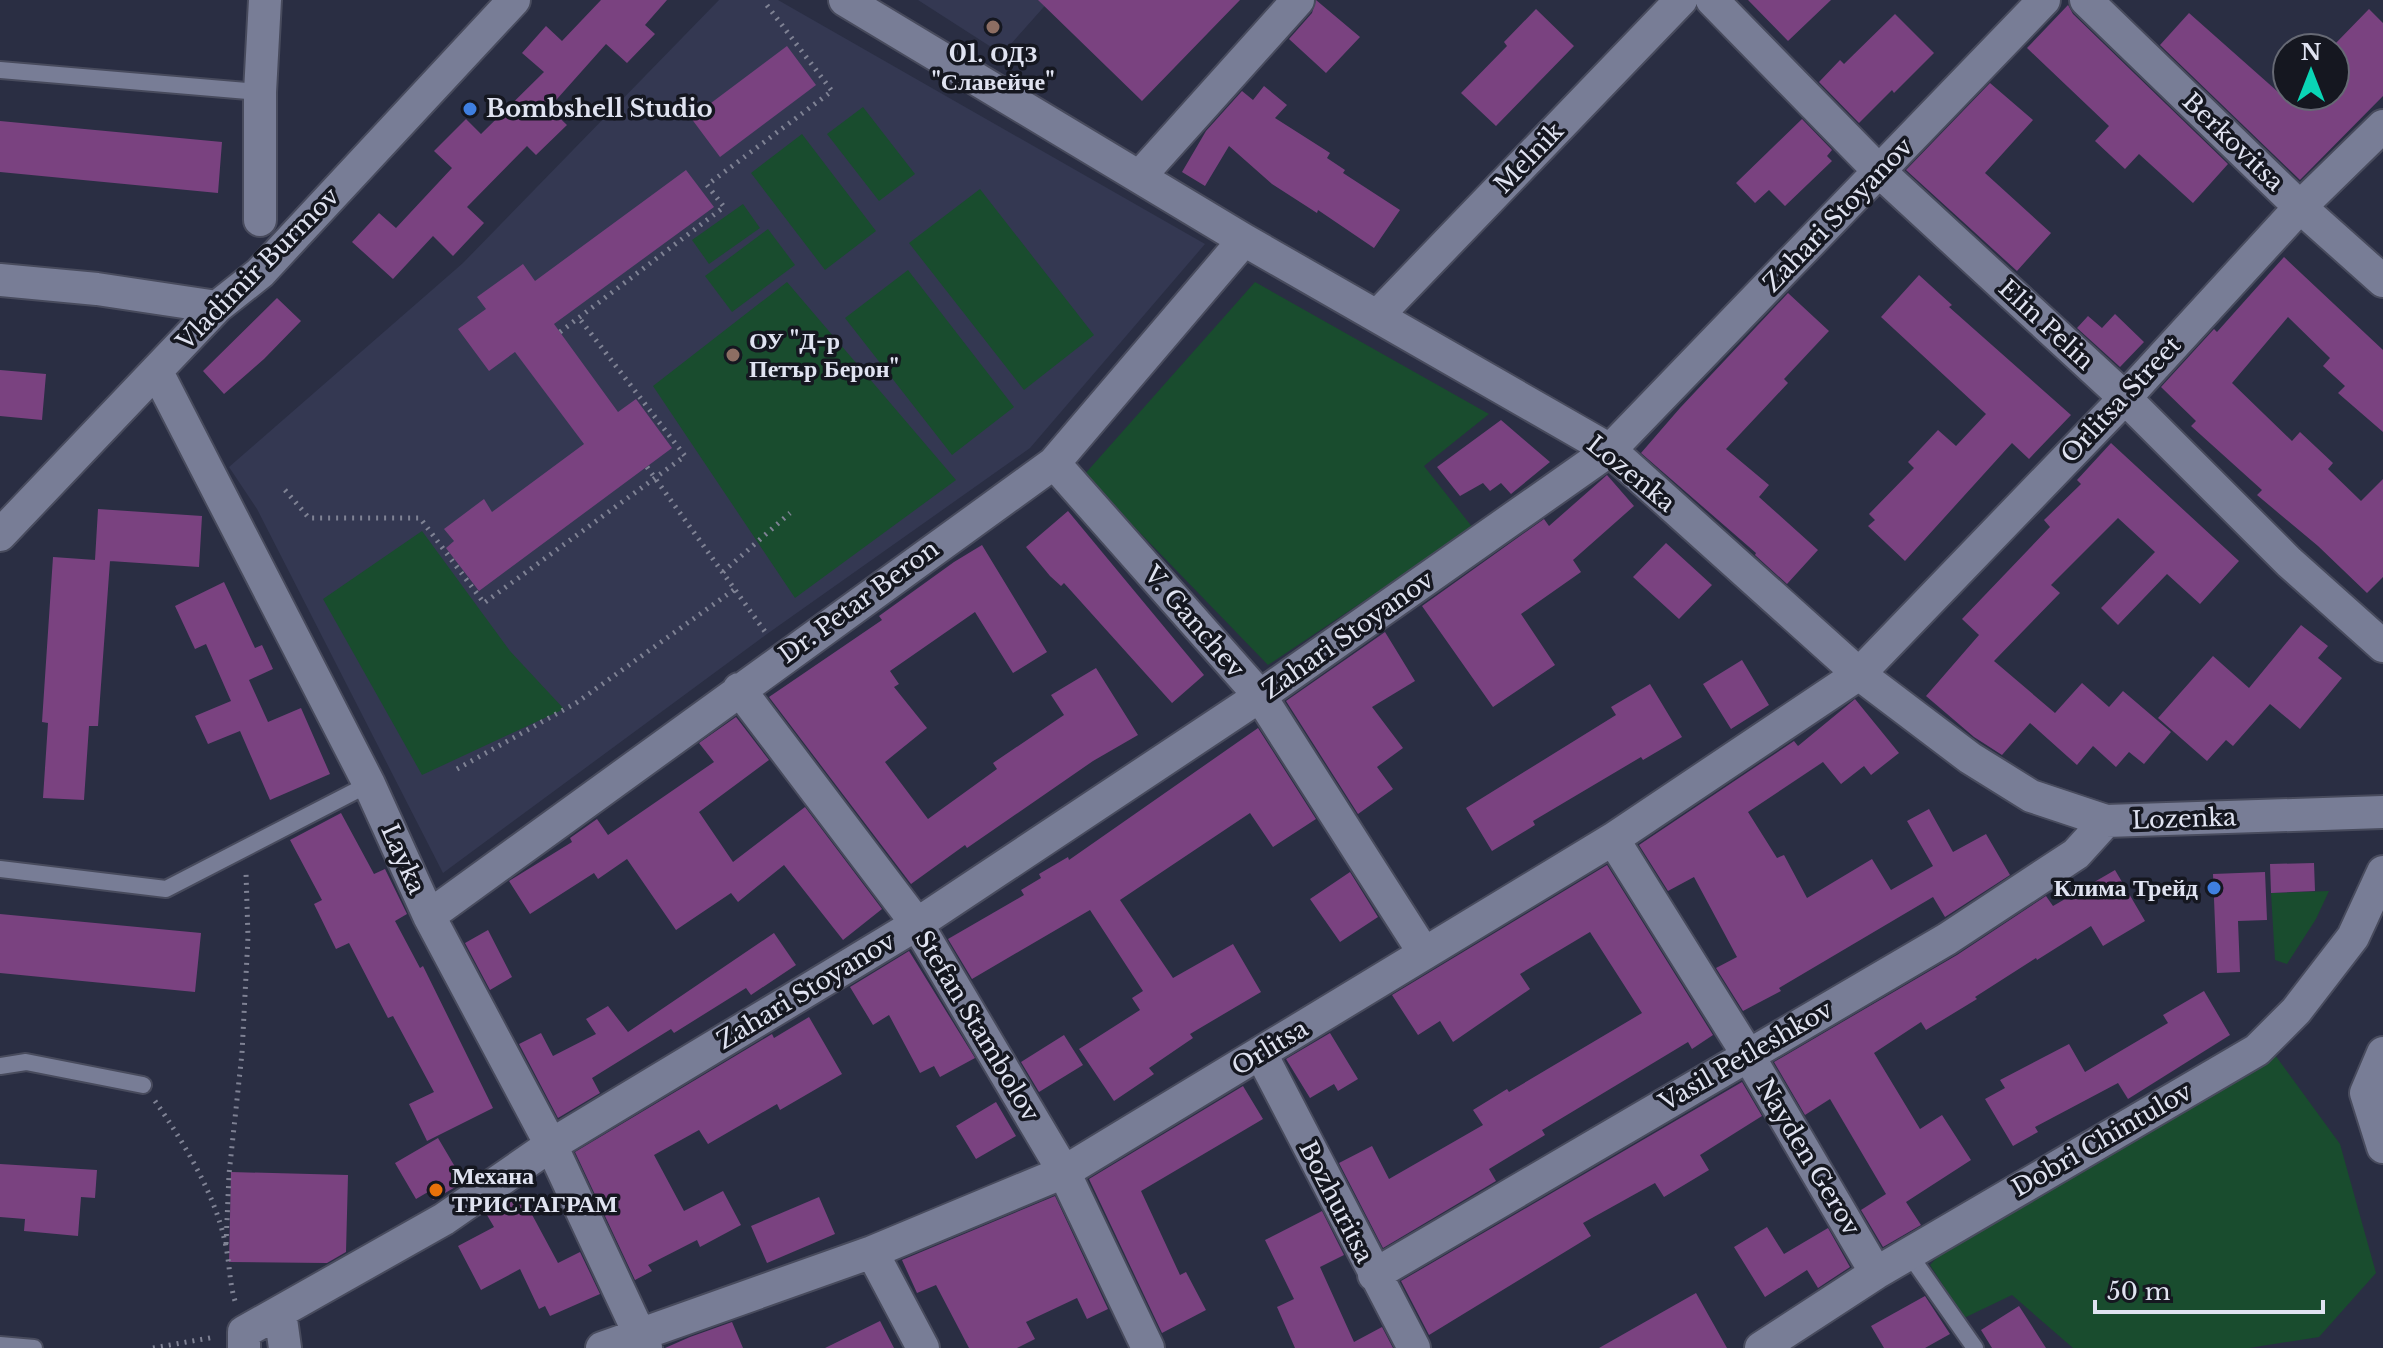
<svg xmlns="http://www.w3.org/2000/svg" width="2383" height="1348" font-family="'Libre Baskerville',serif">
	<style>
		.built { fill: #343852 }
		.green { fill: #194c2e }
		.building { fill: #7a4280 }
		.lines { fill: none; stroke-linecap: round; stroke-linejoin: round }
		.lane-casing { stroke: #484b5d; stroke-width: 20 }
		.street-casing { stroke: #484b5d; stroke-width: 36 }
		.path { stroke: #7f8294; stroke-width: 5; stroke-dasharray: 2 6; stroke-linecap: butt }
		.lane { stroke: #787d96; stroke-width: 16 }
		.street { stroke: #787d96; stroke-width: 32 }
		.education-dot { fill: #8d6e63; stroke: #151720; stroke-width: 3 }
		.shop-dot { fill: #3f7fe0; stroke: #151720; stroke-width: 3 }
		.food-dot { fill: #e8710a; stroke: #151720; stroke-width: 3 }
		.labels { text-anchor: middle; stroke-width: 7; stroke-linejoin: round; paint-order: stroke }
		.poi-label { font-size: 24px; font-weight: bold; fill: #e0e3f1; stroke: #151720; text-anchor: start }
		.street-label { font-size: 24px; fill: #e0e3f1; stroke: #151720 }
	</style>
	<rect width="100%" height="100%" fill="#2a2e43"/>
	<path class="built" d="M719,0H778L1205,244L1030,448L767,634L443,873L257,509L229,467L463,263Z
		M918,0H1050L1002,54Z"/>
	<path class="green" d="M863,107L915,174L879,201L827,134Z
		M802,134L876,231L825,270L751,173Z
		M980,189L1094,335L1024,390L909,243Z
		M743,204L760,228L709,264L692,240Z
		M768,229L795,265L732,312L705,276Z
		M908,270L1014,407L952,455L845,318Z
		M787,282L956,480L795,598L653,386Z
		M1255,282L1489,414L1424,466L1473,528L1268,665L1084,475Z
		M422,531L510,651L564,709L422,775L323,599Z
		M2329,891L2316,919L2287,964L2275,960L2271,893Z
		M2275,1055L2340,1144L2376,1273L2319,1337L2249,1348H2073L2012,1295L1964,1318L1930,1265L1947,1247Z"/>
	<path class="building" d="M601,0H667L645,25L655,34L627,63L606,44L549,108L567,125L536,155L527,146L467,207L484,223L453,256L433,236L393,279L352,242L379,213L396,228L452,168L434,151L466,119L481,134L544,72L522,53L546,26L562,41Z
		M1038,0H1240L1142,101Z
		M1316,0L1360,37L1326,73L1289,39L1312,13Z
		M1748,0H1831L1788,41Z
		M2068,5L2073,14L2228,164L2193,203L2139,154L2125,169L2095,141L2109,126L2027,48Z
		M1536,9L1574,46L1496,126L1461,93L1507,46L1504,42Z
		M2369,9L2383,23V96L2300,180L2160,45L2189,13L2295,107L2306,96H2335V44Z
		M1895,14L1934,53L1894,93L1892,90L1859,123L1819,82L1840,60L1844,64Z
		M787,46L816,85L720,157L691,118Z
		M1990,83L2033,120L1985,173L2051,233L2017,271L1906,170Z
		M1264,86L1287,105L1275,118L1330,153L1327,158L1345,170L1343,173L1400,210L1374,248L1318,210L1317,213L1272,184L1229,146L1205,186L1182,172L1206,131L1242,91L1253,100Z
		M1802,119L1832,150L1827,156L1832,161L1785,206L1769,190L1755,203L1736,183Z
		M0,121L222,142L218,193L0,172Z
		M686,170L714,207L554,324L618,412L636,399L672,448L479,591L446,548L454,541L444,529L484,499L492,512L584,444L515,352L489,371L458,329L486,309L477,297L523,264L535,281Z
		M2284,257L2383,350V432L2338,393L2345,386L2323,366L2330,358L2288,317L2232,383L2292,441L2300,432L2333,463L2328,469L2361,501L2383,479V577L2367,593L2318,546L2257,495L2262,490L2191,426L2196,421L2161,387L2214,329L2217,332Z
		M1919,275L1952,305L1949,307L2071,415L2029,459L2012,443L1905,561L1868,526L1875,520L1869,514L1914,468L1908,462L1938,430L1956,446L1986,414L1881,317Z
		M1788,293L1829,331L1784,379L1788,383L1726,449L1769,485L1759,497L1818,550L1787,584L1755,555L1756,553L1641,453L1680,408Z
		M277,298L301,321L264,359L224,394L203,371Z
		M2115,314L2144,342L2120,367L2077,328L2088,316L2102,328Z
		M0,370L46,374L42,420L0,416Z
		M1501,420L1550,462L1511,494L1501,483L1490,491L1483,483L1460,496L1437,467Z
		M2111,443L2239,561L2200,604L2167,574L2118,625L2101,608L2155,552L2118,518L2051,585L2060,593L1994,661L2055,713L2082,683L2109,707L2123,691L2171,732L2144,764L2129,752L2116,767L2093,746L2077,765L2030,723L2002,755L1974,737L1926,696L1979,635L1962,619L2050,527L2044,520L2081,484L2077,480Z
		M1607,475L1634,506L1573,560L1581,572L1521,614L1555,665L1493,707L1422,606L1544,519L1549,526Z
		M98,509L202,516L199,567L95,560Z
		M1068,511L1204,675L1172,703L1064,583L1061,586L1050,576L1026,547Z
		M1666,543L1712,585L1679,619L1633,577Z
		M982,545L1047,652L1013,673L975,612L890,671L899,684L894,687L927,728L885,762L928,819L997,769L993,763L1064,715L1051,695L1096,668L1138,735L1093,761L967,848L965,845L911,884L769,697L882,620L879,616L954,562Z
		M53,557L110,561L98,726H89L84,800L43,798L48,723L42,722Z
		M224,582L255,648L262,645L273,669L249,680L268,722L301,708L330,774L270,800L240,731L208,744L195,716L231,701L206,644L195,649L175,606Z
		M2301,625L2328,646L2318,658L2342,678L2300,729L2270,704L2233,746L2226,740L2207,761L2158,718L2213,656L2249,688Z
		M1385,632L1415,681L1372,707L1403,748L1377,767L1393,789L1358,814L1286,701Z
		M1742,660L1769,705L1731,729L1703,684Z
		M1650,684L1682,737L1643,760L1641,757L1533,821L1535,825L1492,851L1466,808L1616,715L1611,707Z
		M1855,699L1899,753L1871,775L1864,766L1841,784L1823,762L1748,812L1777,858L1784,855L1807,898L1872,859L1891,890L1933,866L1907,821L1929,809L1953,852L1986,834L2010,875L1945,917L1933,897L1779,988L1781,991L1743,1011L1716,968L1737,957L1694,877L1668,891L1639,845L1794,741L1798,746Z
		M736,717L769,760L699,812L733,862L805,807L882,909L843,940L784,865L738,902L731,893L676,930L627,859L598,879L594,873L530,914L509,881L572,842L570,838L597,819L608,835L714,762L699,743Z
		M1258,728L1316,819L1273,847L1250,813L1120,900L1173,978L1233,944L1261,992L1190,1034L1193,1038L1149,1068L1154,1074L1114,1101L1079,1049L1140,1010L1132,998L1143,991L1090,910L972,979L948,939L1024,895L1021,890L1041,878L1039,874L1068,857L1069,860Z
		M341,813L374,874L385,869L407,914L395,921L420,968L423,966L493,1108L427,1141L409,1104L434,1092L393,1016L388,1018L349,943L336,949L314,904L322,900L290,840Z
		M2314,863L2315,891L2271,893L2270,864Z
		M1607,865L1713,1035L1692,1049L1688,1042L1542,1130L1545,1135L1489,1169L1496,1181L1383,1248L1339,1163L1372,1146L1389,1179L1483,1125L1473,1110L1507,1089L1509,1092L1642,1013L1590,932L1520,974L1530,989L1453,1042L1440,1021L1418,1035L1392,995Z
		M2115,870L2145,921L2103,946L2091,926L2037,960L2036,958L1975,997L1977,999L1926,1030L1921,1022L1874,1053L1920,1129L1942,1115L1971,1160L1906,1202L1921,1225L1883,1247L1861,1210L1886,1194L1830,1099L1805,1115L1774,1062L1957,955L2046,896L2053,906Z
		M1350,872L1378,917L1340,942L1310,899Z
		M2265,872L2267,920L2238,921L2240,972L2217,973L2213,874Z
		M0,914L201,933L195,992L0,973Z
		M488,930L512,977L490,990L465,943Z
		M774,933L796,965L751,995L746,988L674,1033L671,1029L592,1078L600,1093L558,1118L519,1044L541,1033L553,1056L596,1034L586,1019L608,1006L628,1032Z
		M909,951L975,1058L940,1077L934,1066L920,1073L889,1015L873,1025L850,987Z
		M2204,991L2230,1035L2128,1099L2118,1083L2035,1127L2038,1132L2013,1146L1985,1099L2005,1088L2000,1080L2069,1044L2085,1072L2168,1023L2163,1015Z
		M809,1017L842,1074L780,1110L777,1104L708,1144L699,1130L654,1155L684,1211L723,1191L741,1225L700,1247L697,1240L648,1265L652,1271L635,1280L575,1152L772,1034L774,1038Z
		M1330,1033L1358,1079L1338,1091L1334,1084L1310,1098L1286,1059Z
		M1064,1035L1083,1065L1039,1092L1021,1062Z
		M1742,1082L1762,1116L1700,1155L1709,1170L1664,1197L1655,1183L1583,1223L1591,1236L1429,1335L1401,1281Z
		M1243,1086L1263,1119L1141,1191L1180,1275L1186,1272L1206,1310L1162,1333L1089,1179Z
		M996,1102L1016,1136L976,1159L956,1126Z
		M438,1138L464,1182L433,1200L428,1192L416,1199L395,1163Z
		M0,1164L97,1170L95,1198L81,1197L78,1236L24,1231L25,1219L0,1217Z
		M231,1172L348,1175L346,1252L327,1263L229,1262Z
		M522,1196L558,1263L580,1252L600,1294L550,1316L545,1306L539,1309L520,1269L481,1290L458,1246L494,1227L487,1215Z
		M1055,1196L1108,1309L1087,1319L1077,1298L1026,1322L1035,1339L1017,1348H969L936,1285L917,1293L902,1260Z
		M819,1197L835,1234L767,1263L751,1226Z
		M1322,1211L1344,1255L1320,1267L1354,1342L1382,1327L1393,1348H1295L1277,1307L1294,1299L1265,1240Z
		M1767,1227L1784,1254L1828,1228L1850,1267L1818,1288L1807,1270L1765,1297L1734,1247Z
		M1696,1293L1727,1348H1599Z
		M1925,1296L1950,1334L1925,1348H1884L1871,1326Z
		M2019,1306L2046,1348H1992L1981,1330Z
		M880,1321L894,1348H825Z
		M732,1322L743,1348H665L690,1337Z"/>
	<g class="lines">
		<g class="lane-casing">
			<path id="lane" d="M0,70L260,92
				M0,869L166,889L369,784
				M0,1066L26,1062L143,1085
				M1909,1254L1975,1348
				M0,1345L34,1348"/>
		</g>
		<g class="street-casing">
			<path id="street" d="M845,0L1244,240L1610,450L1859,674L1970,758L2031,796L2106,821L2383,812
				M1712,0L1880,172L2125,398L2289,562L2383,646
				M2086,0L2300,207L2383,281
				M1140,176L1298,0
				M260,220V92L265,0
				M0,280L97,289L217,307
				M1378,315L1681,0
				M157,372L369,784L429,916L551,1145L646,1348
				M1054,463L1260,696L1424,953
				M0,535L217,307L260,273L514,0
				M739,689L917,924L1064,1172L1148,1348
				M1613,839L1748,1055L1876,1273
				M429,916L1054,463L1244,240
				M2383,1053L2366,1093L2383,1147
				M1261,1054L1414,1348
				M872,1252L923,1348
				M1374,1275L1947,939L2076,854L2106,821
				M280,1312L285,1348
				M244,1348V1332L444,1219L551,1145L917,924L1260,696L1610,450L2044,0
				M602,1348L872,1252L1064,1172L1613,839L1859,674L2125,398L2300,207L2383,126
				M1761,1348L1876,1273L2257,1050L2296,1011L2353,937L2383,872"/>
		</g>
		<path class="path" d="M560,332L724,207L707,185L832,91L766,4
			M647,467L766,633
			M285,490L309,518H420L484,603L685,456L579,318
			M723,572L790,513
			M457,769L576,703L735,589
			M155,1101C183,1141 215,1194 225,1242C230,1263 229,1284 236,1304
			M226,1244L229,1174L242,1053L248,937L246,873
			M153,1348L215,1337"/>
		<use href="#lane" class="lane"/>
		<use href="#street" class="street"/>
	</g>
	<g class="education-dot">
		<circle cx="993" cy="27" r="8"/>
		<circle cx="733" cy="355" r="8"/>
	</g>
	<g class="shop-dot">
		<circle cx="470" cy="109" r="8"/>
		<circle cx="2214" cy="888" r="8"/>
	</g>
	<circle class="food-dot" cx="436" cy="1190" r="8"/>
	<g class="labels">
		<g class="poi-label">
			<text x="993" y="62" text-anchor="middle">01. ОДЗ<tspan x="993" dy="28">"Славейче"</tspan></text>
			<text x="486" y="117">Bombshell Studio</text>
			<text x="749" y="349">ОУ "Д-р<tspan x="749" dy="28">Петър Берон"</tspan></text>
			<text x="2198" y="896" text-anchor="end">Клима Трейд</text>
			<text x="452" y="1184">Механа<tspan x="452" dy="28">ТРИСТАГРАМ</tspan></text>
		</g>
		<g class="street-label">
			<text transform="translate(2233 142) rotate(44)" y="8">Berkovitsa</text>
			<text transform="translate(1529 158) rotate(-46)" y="8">Melnik</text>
			<text transform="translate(1838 215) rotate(-46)" y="8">Zahari Stoyanov</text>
			<text transform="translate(258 269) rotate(-45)" y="8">Vladimir Burmov</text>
			<text transform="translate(2046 325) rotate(43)" y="8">Elin Pelin</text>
			<text transform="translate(2121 400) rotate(-47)" y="8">Orlitsa Street</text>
			<text transform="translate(1631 474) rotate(39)" y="8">Lozenka</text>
			<text transform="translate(859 602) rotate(-36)" y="8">Dr. Petar Beron</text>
			<text transform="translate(1194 622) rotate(49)" y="8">V. Ganchev</text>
			<text transform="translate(1348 635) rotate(-35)" y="8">Zahari Stoyanov</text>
			<text transform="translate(2184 819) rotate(-2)" y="8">Lozenka</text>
			<text transform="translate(403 859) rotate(66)" y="8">Layka</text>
			<text transform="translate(806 991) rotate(-31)" y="8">Zahari Stoyanov</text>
			<text transform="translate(977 1026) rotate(59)" y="8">Stefan Stambolov</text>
			<text transform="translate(1270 1048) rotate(-31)" y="8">Orlitsa</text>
			<text transform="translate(1746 1056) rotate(-30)" y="8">Vasil Petleshkov</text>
			<text transform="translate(2102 1140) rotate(-30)" y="8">Dobri Chintulov</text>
			<text transform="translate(1808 1157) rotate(59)" y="8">Nayden Gerov</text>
			<text transform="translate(1336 1202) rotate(63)" y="8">Bozhuritsa</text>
		</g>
	</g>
	<g transform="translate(2311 72)"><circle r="38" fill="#151720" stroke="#666974" stroke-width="2"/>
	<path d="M0-6L14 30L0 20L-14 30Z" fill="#0ad5b5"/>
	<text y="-12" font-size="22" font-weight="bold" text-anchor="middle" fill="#e0e3f1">N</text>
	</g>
	<path d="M2095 1300v12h228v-12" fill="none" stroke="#e0e3f1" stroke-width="4"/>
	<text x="2107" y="1300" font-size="24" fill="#e0e3f1" stroke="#151720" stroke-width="6" paint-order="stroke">50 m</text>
</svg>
